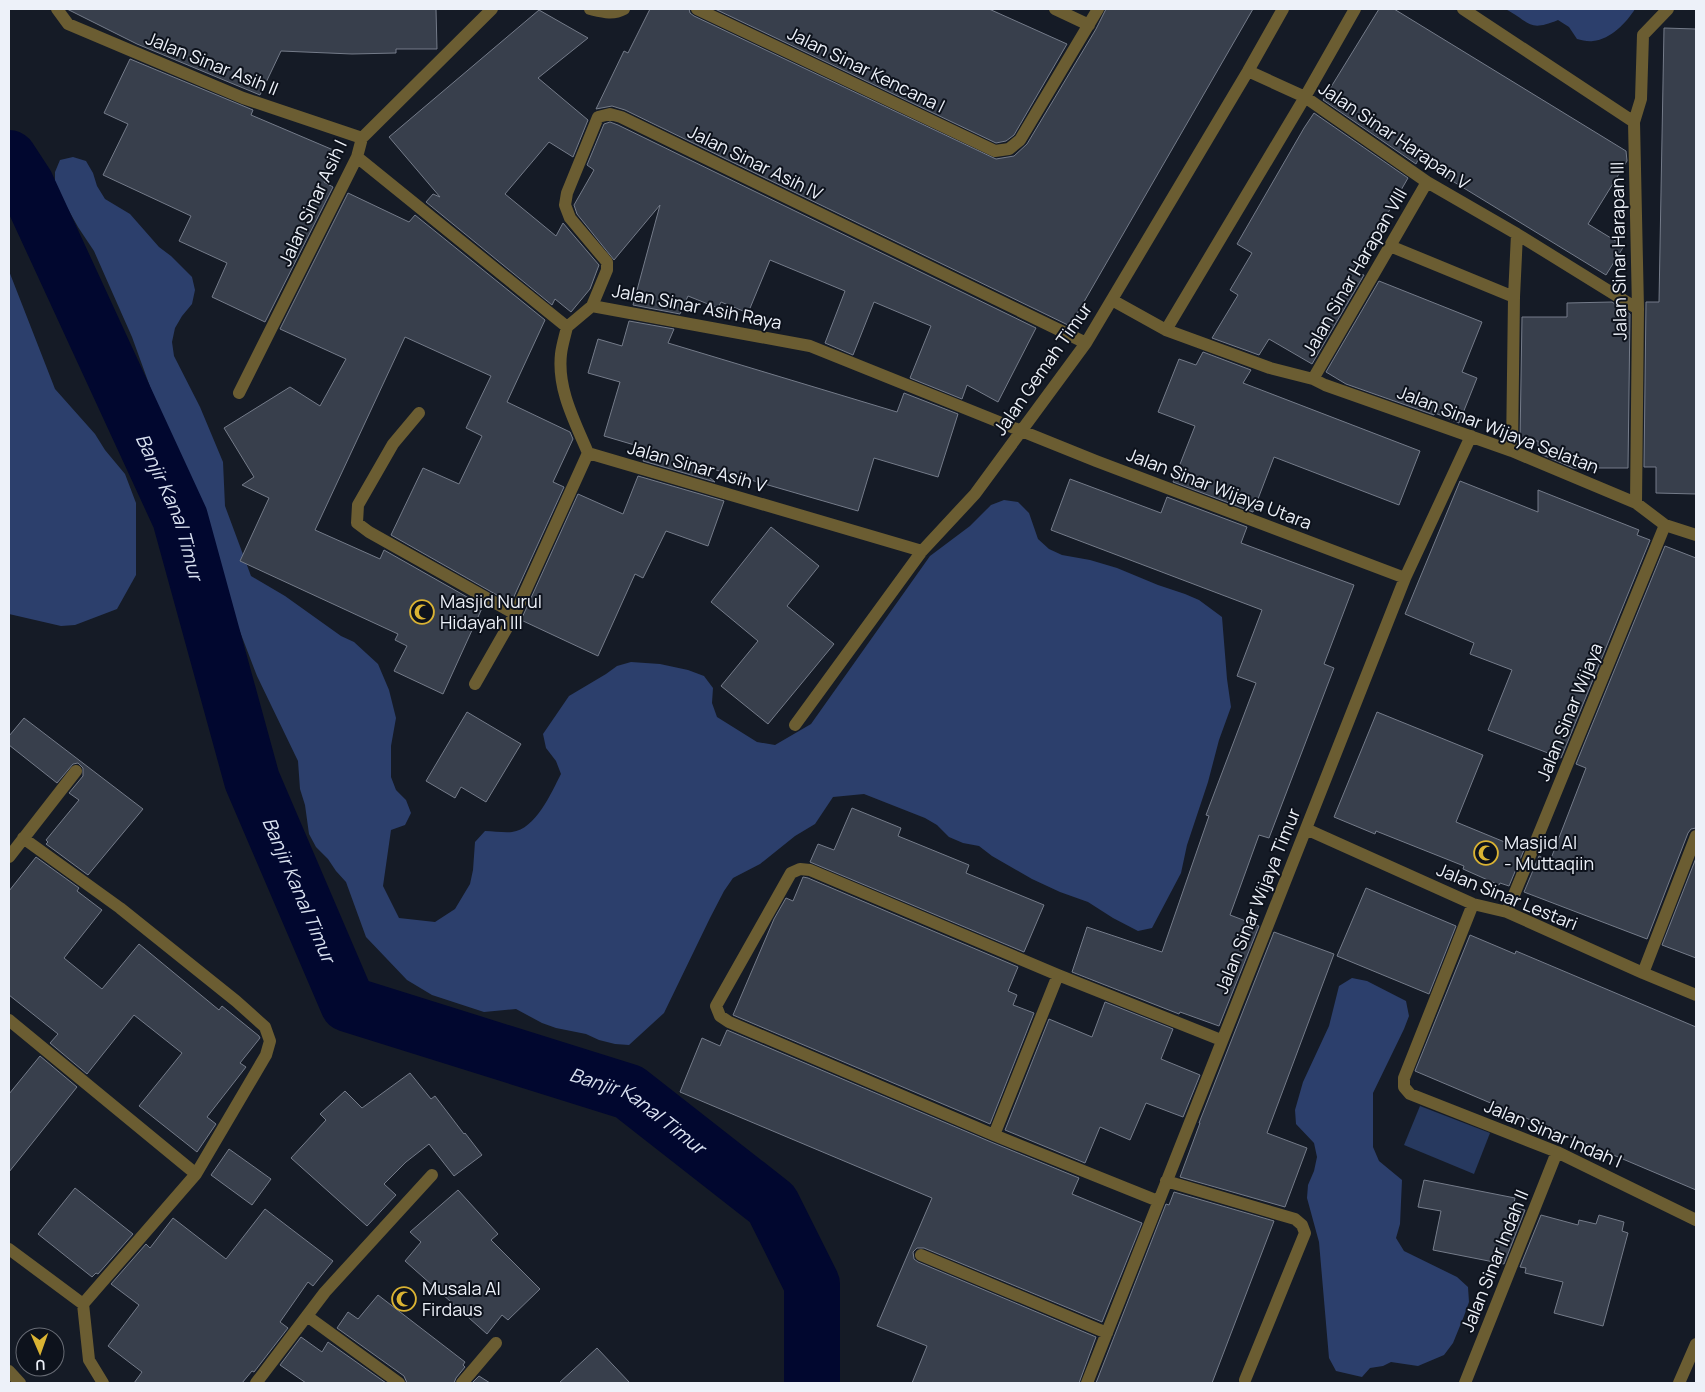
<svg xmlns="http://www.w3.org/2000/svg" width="1705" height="1392" font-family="Manrope,sans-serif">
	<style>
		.green { fill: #27395f }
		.forest { fill: #2c3f6c }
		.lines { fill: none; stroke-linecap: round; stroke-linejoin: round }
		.river { stroke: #01072f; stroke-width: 56 }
		.building { fill: #383f4c; stroke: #747b89 }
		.minor { stroke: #6b5d32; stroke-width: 12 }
		.labels { text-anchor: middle; stroke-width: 4; stroke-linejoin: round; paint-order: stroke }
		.street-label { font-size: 18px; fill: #edf1f9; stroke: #0d121c }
		.poi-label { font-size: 18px; fill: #edf1f9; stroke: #0d121c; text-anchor: start }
		.water-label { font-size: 19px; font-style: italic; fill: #dae2f1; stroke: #0d121c }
	</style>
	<rect width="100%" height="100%" fill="#151b26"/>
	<path class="green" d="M1420,1106L1490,1133L1474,1174L1404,1145Z"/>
	<path class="forest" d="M1505,9H1635C1626,23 1611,39 1593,41C1588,42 1582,40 1577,39L1569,27L1558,20C1527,33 1530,21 1505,9Z
		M73,157L86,161L93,173L97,186L105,199L130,214L159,247L171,256L192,277L195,290L192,304L182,316L175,328L172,342L174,356L200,407L223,462L225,506L251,576L285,596L341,636L354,642L378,664L389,690L396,718L391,746V777L396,790L406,800L411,813L405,825L391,830L383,886L399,918L435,922L455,909L470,884L473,870L475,842L485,831C494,831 504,833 512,832C536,829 551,793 561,774L556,761L546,748L543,734L569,696L606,674L617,666L631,662L660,664L688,670L704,676L713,688L712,703L717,717L757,742L775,745L811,724L930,556L970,526L991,505L1004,500L1018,502L1029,513L1038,539L1049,549L1062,555L1090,560L1117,568L1158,585L1185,594L1199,600L1222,617L1227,679L1231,707L1219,740L1208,782L1187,845L1181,873L1152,928L1138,931L1113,918L1088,902L1060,892L1032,879L992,856L979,846L963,843L949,837L937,825L925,818L864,794L833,797L815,824L795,836L760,864L733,878L724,891L710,918L664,1013L629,1045L615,1044L599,1040L586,1034L556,1028L542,1023L516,1009L484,1012L432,995L407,980L366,937L346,882L336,871L328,859L316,847L309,834L305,805L300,789L298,761L257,676L216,569L197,521L189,507L172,461L161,417L132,337L94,251L78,227L55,186V172L60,160Z
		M9,271L55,389L95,434L105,450L125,474L136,503V575L117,609L75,625L61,626L9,614Z
		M1352,978L1367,981L1406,1001L1409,1016L1404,1029L1373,1093V1147L1379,1161L1402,1180L1400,1224L1396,1238L1404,1251L1457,1277L1468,1287L1469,1302L1464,1316L1453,1343L1444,1355L1418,1366L1391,1362L1383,1366L1370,1368L1362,1377L1336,1371L1329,1358L1319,1242L1307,1198L1308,1185L1314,1171L1317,1157L1314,1143L1296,1124L1295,1110L1303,1082L1329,1026L1339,986Z"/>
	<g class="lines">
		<path class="river" id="s1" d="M9,158L26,184L180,518L252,780L348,1004L629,1092L772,1204L812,1284V1383"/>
	</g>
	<path class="building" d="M67,9H436L437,49H396V53L352,54L281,51L260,95L137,44Z
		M650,9H689L690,13L694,16L996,159L1014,156L1027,144L1096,29L1106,9H1253L1070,326L625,110L612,106L596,109L624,51L628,53Z
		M715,9H989L1067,44L1014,135L1006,141L996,143Z
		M1379,9H1394L1626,151L1627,161L1588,224L1624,246L1606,275L1418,160L1416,164L1323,100Z
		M539,10L588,38L538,78L588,120L573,157L549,142L505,194L556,236L563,223L599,265L590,289L571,312L555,299L552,305L426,202L433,194L440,197L389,137Z
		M1664,28L1696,29V494L1656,493V467H1644L1646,302H1659Z
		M130,59L253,110L251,115L338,152L324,182L333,187L265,322L212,297L227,263L179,241L191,216L103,175L128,124L104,113Z
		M1314,113L1408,178L1354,272L1364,275L1312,364L1269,339L1259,355L1212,338L1238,295L1230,290L1252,253L1237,244L1304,128Z
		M610,122L618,125L1036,328L998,402L967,385L962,399L910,378L931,326L874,302L853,355L825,343L845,291L770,260L748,313L721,302L718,308L688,296L680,314L633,305L660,205L614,260L577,214L574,205L594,170L587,165L604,124Z
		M348,193L409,222L415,215L545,320L507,402L570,432L573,439L553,482L564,487L511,603L391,535L423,468L459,484L482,436L466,428L491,376L405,337L315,530L380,559L384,550L483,606L443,694L394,671L407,646L395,640L398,634L240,561L269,498L242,485L254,477L224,428L290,387L320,406L346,359L280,329Z
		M1379,281L1482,322L1462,372L1477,378L1459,423L1435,413L1434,415L1346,384L1326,372Z
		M1612,302L1630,314L1628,468H1573L1538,453V441H1520L1522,317H1567V303Z
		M629,321L674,329L668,343L897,412L904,393L958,414L938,477L874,458L858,511L692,463L715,482L643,461L648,449L604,436L620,382L588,373L598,339L622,346Z
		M1203,352L1251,370L1243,383L1420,451L1399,505L1274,457L1253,512L1173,482L1195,426L1158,412L1179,359L1196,365Z
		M638,476L724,501L708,546L666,531L643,578L635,574L598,656L521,620L578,494L623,514Z
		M1070,479L1161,513L1167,497L1247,527L1241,543L1354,585L1324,664L1334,668L1269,838L1259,835L1230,915L1259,926L1219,1026L1180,1012L1179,1014L1072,972L1087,927L1162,952L1209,816L1206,815L1256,683L1237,676L1262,610L1051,530Z
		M1460,481L1538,512V490L1639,530L1637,535L1650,540L1561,758L1488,730L1512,670L1470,654L1474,643L1405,614Z
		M771,527L819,566L787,606L834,644L768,724L721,686L758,641L711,602Z
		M1665,546L1696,558V828L1691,829L1688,833L1647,939L1524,892L1539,856L1550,861L1586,768L1576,764Z
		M467,712L521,744L486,802L461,787L455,798L426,781Z
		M1377,712L1483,755L1456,822L1524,850L1509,886L1500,883L1499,885L1463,869L1464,866L1376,831L1375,834L1334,817Z
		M24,718L143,809L88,875L46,844L48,842L46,840L79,800L69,793L83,776V768L78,763L73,764L57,783L9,745V736Z
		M852,808L901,828L898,836L969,865L966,873L1044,905L1024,952L810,862L818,844L834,850Z
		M36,857L79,888L77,891L102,910L64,958L102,989L139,944L219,1010L222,1006L259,1036L260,1038L240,1063L246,1067L207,1117L216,1124L197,1152L139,1106L182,1053L134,1015L87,1074L50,1043L58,1034L9,995V891Z
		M1696,858V958L1662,945Z
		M803,877L808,878L1018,967L1008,991L1017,995L1013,1005L1034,1013L990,1124L733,1015L774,919L786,898L793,901Z
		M1366,888L1456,926L1429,994L1337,956Z
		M1274,932L1334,954L1267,1133L1307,1148L1285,1207L1180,1177L1200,1123H1199Z
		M1470,935L1515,954L1516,951L1696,1027V1190L1415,1071Z
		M1105,1002L1173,1029L1161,1059L1200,1075L1183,1117L1146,1103L1130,1140L1100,1127L1085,1163L1005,1130L1049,1019L1092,1037Z
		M727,1030L991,1142L1079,1178L1072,1194L1142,1223L1102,1322L924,1248H917L913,1252L914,1259L918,1262L1096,1337L1079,1383H912L927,1346L877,1326L932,1198L680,1092L702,1038L720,1046Z
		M40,1056L77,1087L9,1172V1094Z
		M410,1073L431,1099L435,1096L464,1134L465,1133L482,1155L454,1176L429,1144L406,1162L384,1184L396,1195L367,1226L291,1158L326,1120L320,1114L345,1091L362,1108Z
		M229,1149L271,1179L252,1205L211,1175Z
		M1424,1180L1515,1198L1513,1207L1525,1210L1504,1264L1433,1250L1441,1211L1418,1207Z
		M75,1188L133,1234L98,1274L96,1273L92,1277L38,1234Z
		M458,1190L498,1234L491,1240L540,1289L508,1320L502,1315L487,1334L405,1261L421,1242L410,1232Z
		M1174,1192L1274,1221L1212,1383H1096L1166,1204L1169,1205Z
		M265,1209L333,1261L313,1286L308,1282L280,1322L288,1328L254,1372L252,1371L242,1383H134L142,1372L108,1346L139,1305L111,1284L146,1244L150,1248L173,1218L226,1259Z
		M1541,1215L1578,1225L1579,1220L1596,1224L1599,1215L1624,1222L1622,1231L1628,1233L1603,1326L1554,1313L1563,1282L1525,1273L1526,1268L1520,1267Z
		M378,1295L465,1362L463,1365L465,1367L456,1378L454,1383H407L404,1376L337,1328L348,1312L358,1319Z
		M301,1337L322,1352L328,1342L386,1383H306L280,1365Z
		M597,1348L630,1383H559Z
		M479,1376L490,1383H472Z"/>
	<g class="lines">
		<path class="minor" d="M57,9L68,24L243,98L362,138
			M590,9C603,12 613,15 624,9
			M697,9L995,151L1009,149L1020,140L1098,9
			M1055,9L1089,25
			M1463,9L1634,122
			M1248,71L1305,97L1427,182L1517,234L1638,309
			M357,157L567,327
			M1390,246L1514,297
			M1112,300L1166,330L1270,368L1313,379L1325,385L1512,451L1636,503L1665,525L1696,535
			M592,306L607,270V262L570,218L565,205L567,193L598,117L610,114L621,117L1086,343
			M567,327L592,306L810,346L1096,461L1405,578
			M567,327C565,336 562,345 561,354C557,389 575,422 588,453
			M1166,330L1305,97L1355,9
			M1313,379L1427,182
			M239,393L357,157L362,138L492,9
			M419,413L393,444L358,505L357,523L369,532L515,614
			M1512,451L1514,297L1517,234
			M588,453L922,551
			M1636,503L1638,309L1634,122L1641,99L1643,35L1668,9
			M475,684L515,614L588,453
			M795,725L922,551L975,494L1086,343L1248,71L1283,9
			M1306,829L1473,904L1507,912L1643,973L1696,995
			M23,838L120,908L236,1001L265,1027L270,1041L266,1055L196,1174L83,1304
			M9,857L76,771
			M1473,904L1404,1078V1087L1410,1094L1557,1152L1696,1220
			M1507,912L1665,525
			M1643,973L1696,836
			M9,1020L196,1174
			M994,1135L1058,975
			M1166,1181L1295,1219L1302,1225L1305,1233L1245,1380
			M1158,1201L994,1135L729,1022L720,1016L716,1006L791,873L800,869L810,870L1058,975L1221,1040
			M9,1249L83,1304L89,1360L103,1383
			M921,1255L1107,1333
			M307,1316L399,1383
			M9,1371L20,1383
			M256,1383L325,1292L432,1175
			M462,1383L496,1343
			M1087,1383L1405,578L1471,436
			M1465,1383L1557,1152
			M1679,1383L1696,1344"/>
	</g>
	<defs>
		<g id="mosque-ring" transform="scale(1.25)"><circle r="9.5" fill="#0d121c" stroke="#dab333" stroke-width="1.5"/><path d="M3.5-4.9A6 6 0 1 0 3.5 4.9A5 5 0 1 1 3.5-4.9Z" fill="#dab333"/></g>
	</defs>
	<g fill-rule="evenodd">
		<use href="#mosque-ring" x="422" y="612"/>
		<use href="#mosque-ring" x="1486" y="853"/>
		<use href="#mosque-ring" x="404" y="1299"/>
	</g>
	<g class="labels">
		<g class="street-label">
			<text transform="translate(212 64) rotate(22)" y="6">Jalan Sinar Asih II</text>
			<text transform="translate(866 70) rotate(26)" y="6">Jalan Sinar Kencana I</text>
			<text transform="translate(1394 136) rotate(34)" y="6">Jalan Sinar Harapan V</text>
			<text transform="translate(755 163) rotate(26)" y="6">Jalan Sinar Asih IV</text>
			<text transform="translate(313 203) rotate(-65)" y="6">Jalan Sinar Asih I</text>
			<text transform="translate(1619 251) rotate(-91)" y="6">Jalan Sinar Harapan III</text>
			<text transform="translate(1355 272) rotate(-60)" y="6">Jalan Sinar Harapan VIII</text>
			<text transform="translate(697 307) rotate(11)" y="6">Jalan Sinar Asih Raya</text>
			<text transform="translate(1043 369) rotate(-55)" y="6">Jalan Gemah Timur</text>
			<text transform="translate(1498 430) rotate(21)" y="6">Jalan Sinar Wijaya Selatan</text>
			<text transform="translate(697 467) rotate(16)" y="6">Jalan Sinar Asih V</text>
			<text transform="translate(1219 489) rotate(21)" y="6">Jalan Sinar Wijaya Utara</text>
			<text transform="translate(1570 712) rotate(-68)" y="6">Jalan Sinar Wijaya</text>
			<text transform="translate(1507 897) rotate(22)" y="6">Jalan Sinar Lestari</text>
			<text transform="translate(1258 901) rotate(-68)" y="6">Jalan Sinar Wijaya Timur</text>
			<text transform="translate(1553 1134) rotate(23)" y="6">Jalan Sinar Indah I</text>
			<text transform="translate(1495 1261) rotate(-68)" y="6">Jalan Sinar Indah II</text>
		</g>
		<g class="poi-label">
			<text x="440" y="608">Masjid Nurul<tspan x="440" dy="21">Hidayah III</tspan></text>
			<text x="1504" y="849">Masjid Al<tspan x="1504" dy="21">- Muttaqiin</tspan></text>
			<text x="422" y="1295">Musala Al<tspan x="422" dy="21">Firdaus</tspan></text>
		</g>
		<g class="water-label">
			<text dy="7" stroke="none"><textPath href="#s1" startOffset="385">Banjir Kanal Timur</textPath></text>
			<text dy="7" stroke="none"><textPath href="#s1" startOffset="790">Banjir Kanal Timur</textPath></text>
			<text dy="7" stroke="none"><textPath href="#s1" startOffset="1225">Banjir Kanal Timur</textPath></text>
		</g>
	</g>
	<rect width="1705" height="1392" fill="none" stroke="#edf1f9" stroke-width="20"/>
	<g transform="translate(40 1352) rotate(178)"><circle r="24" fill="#0d121c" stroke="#676b74"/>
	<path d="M0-4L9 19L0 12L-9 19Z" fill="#dab333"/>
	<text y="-8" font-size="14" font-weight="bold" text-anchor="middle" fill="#edf1f9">U</text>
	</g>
</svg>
